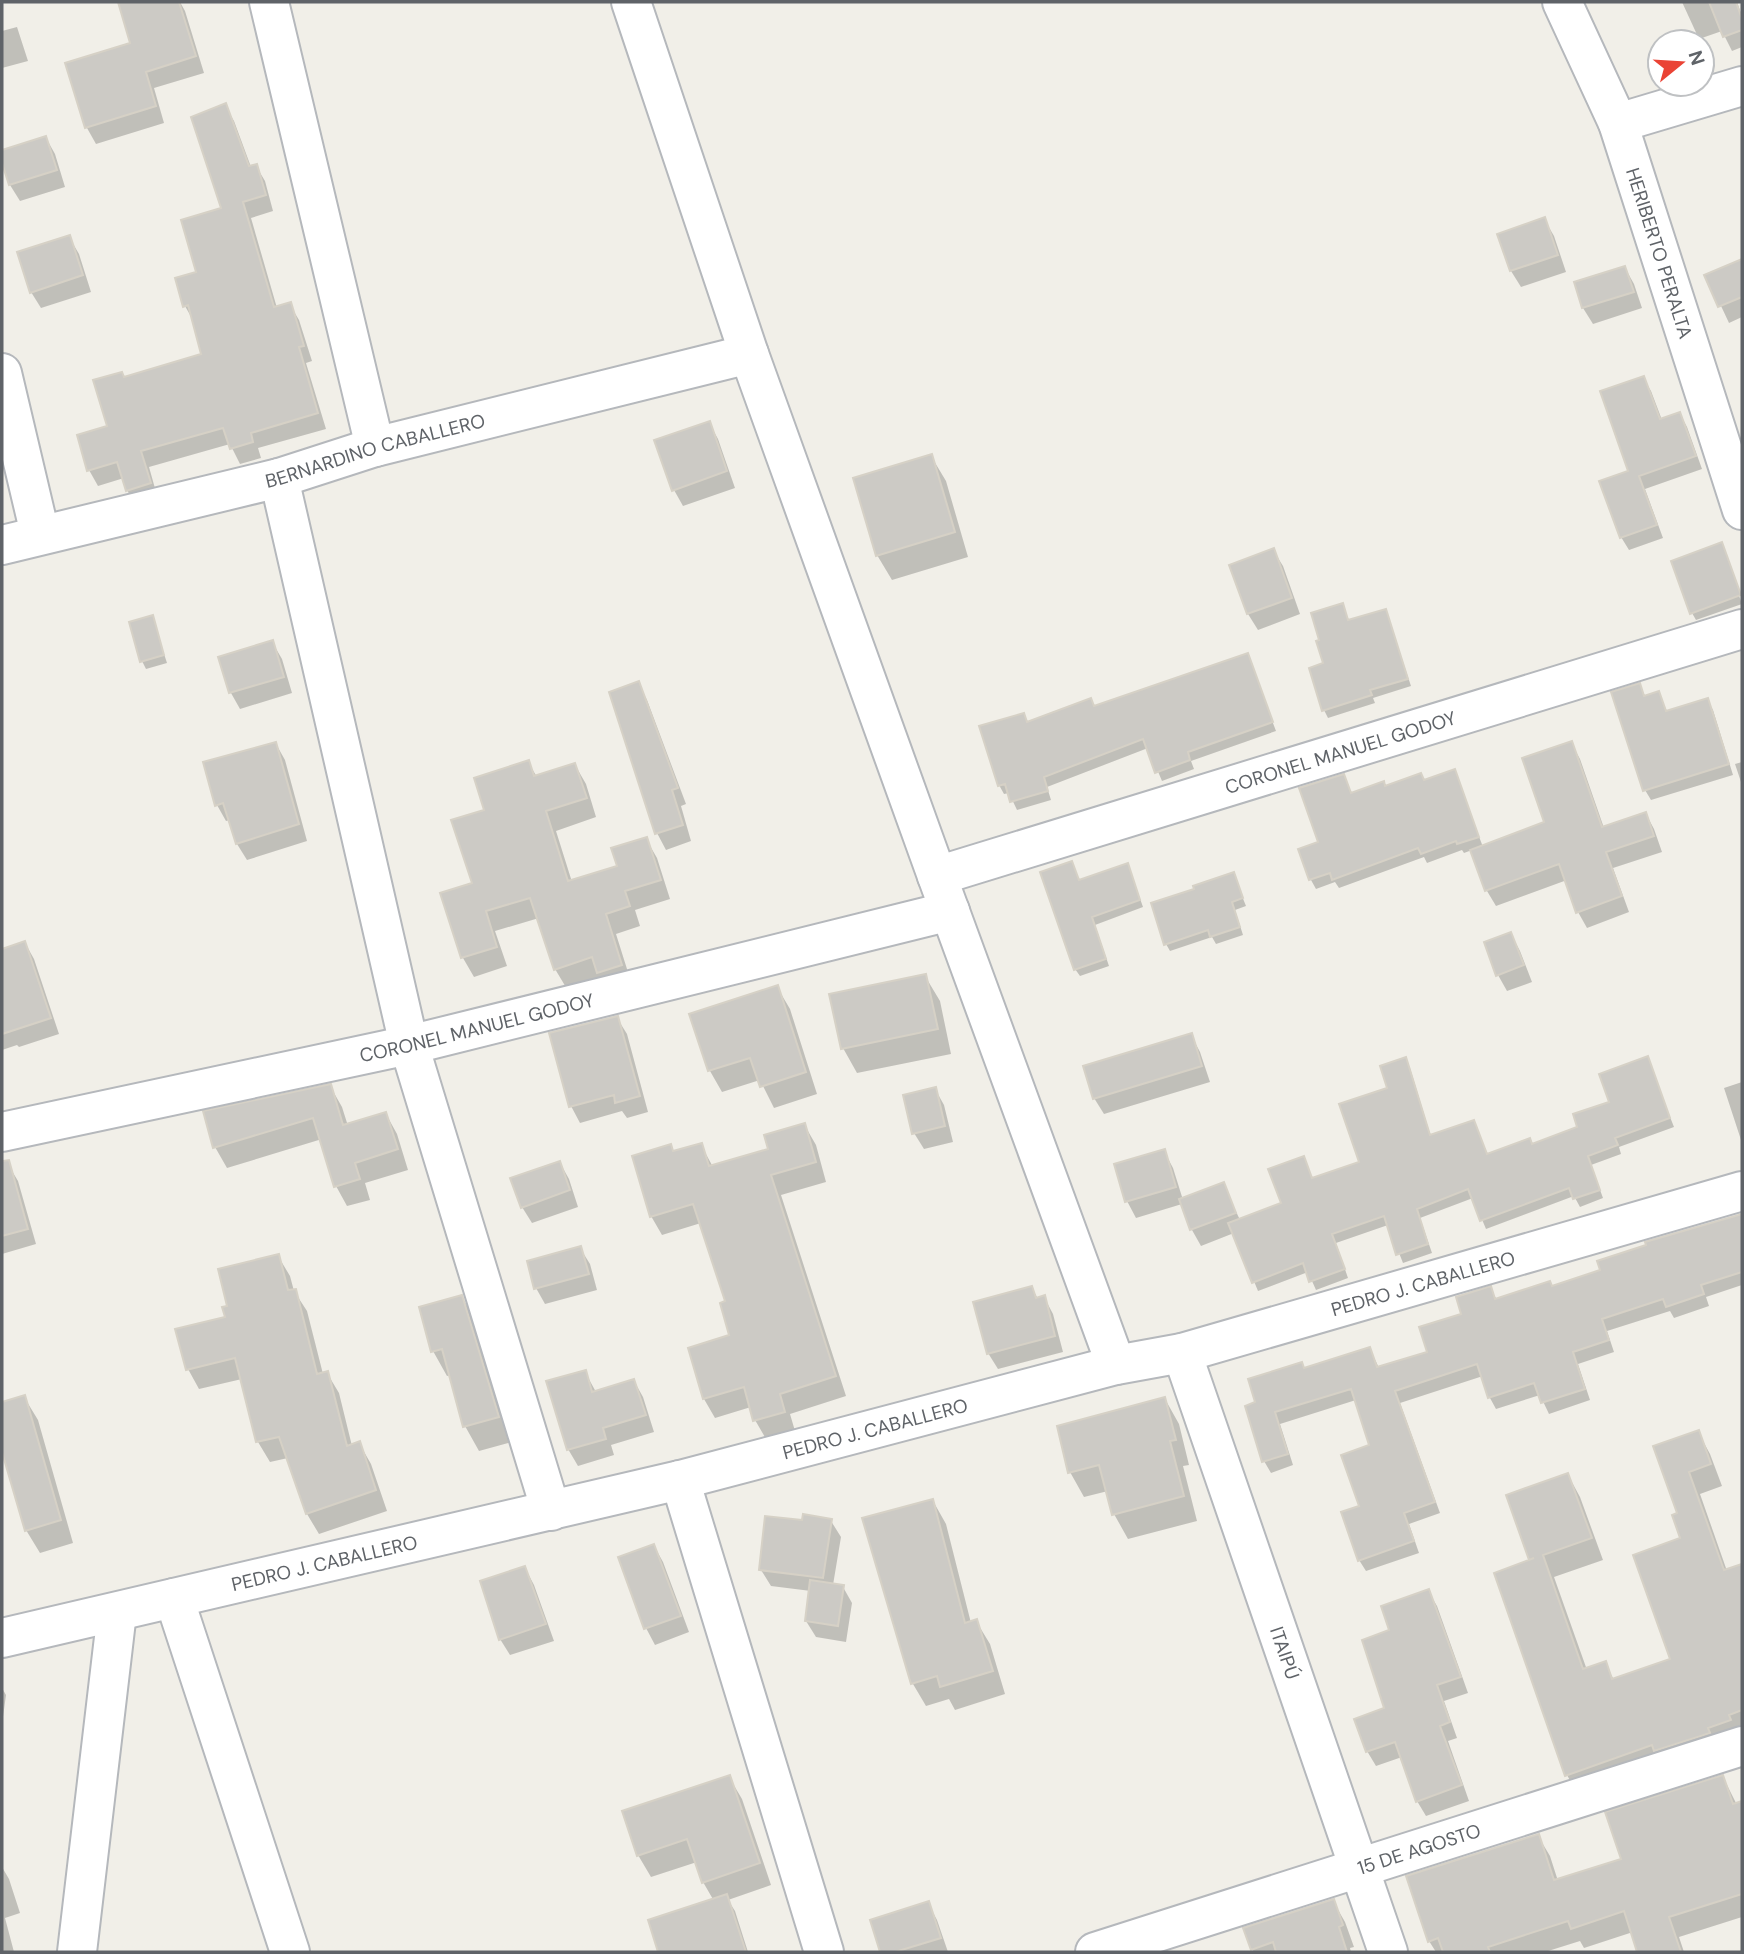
<svg xmlns="http://www.w3.org/2000/svg" width="1744" height="1954" font-family="'DM Sans',sans-serif">
	<style>
		.shadow { fill: #0003 }
		.building { fill: #cccac5; stroke: #d6d1c6; stroke-width: 2 }
		.lines { fill: none; stroke-linecap: round; stroke-linejoin: round }
		.minor-casing { stroke: #b5b8bc; stroke-width: 42 }
		.minor { stroke: #fff; stroke-width: 38 }
		.labels { text-anchor: middle; stroke-width: 5; stroke-linejoin: round; paint-order: stroke }
		.street-label { font-size: 19px; fill: #5f6368; stroke: #fff }
	</style>
	<rect width="100%" height="100%" fill="#f1efe8"/>
	<path class="shadow" d="M154,2H180L185,11L204,73L154,88L164,123L96,144L87,128L68,64L132,44L123,11Z
		M1682,2H1737L1742,16V47L1732,51L1722,31L1699,39Z
		M17,27L28,61L2,68V31Z
		M225,106L234,121L251,167L256,166L265,181L273,211L251,218L277,308L290,305L299,320L312,361L306,363L326,429L258,448L261,458L240,464L230,444L149,467L158,499L136,506L127,490L124,478L98,486L89,470L79,436L109,427L124,379L203,355L194,322L185,306L223,210Z
		M46,138L55,154L65,187L20,201L10,185L2,152Z
		M1544,219L1554,236L1566,272L1521,287L1511,271L1499,235Z
		M69,237L79,254L91,292L41,308L31,292Z
		M1742,261V317L1729,323L1707,276Z
		M1625,268L1634,284L1642,308L1593,324L1583,308L1576,284Z
		M1643,378L1651,391L1662,420L1680,414L1687,427L1702,469L1645,489L1663,538L1629,550L1621,537Z
		M709,423L718,439L735,488L683,506L674,490Z
		M931,456L946,481L968,557L892,580L877,555Z
		M1721,545L1742,604L1696,620L1692,613Z
		M1273,550L1283,566L1300,614L1258,630L1248,614L1231,566Z
		M1342,605L1349,622L1386,611L1411,686L1373,698L1375,703L1328,718L1324,710L1325,665Z
		M152,617L167,663L146,669L142,661Z
		M272,642L282,659L292,693L240,709L231,693L220,658Z
		M1247,655L1276,731L1191,761L1194,769L1162,781L1148,748L1047,787L1051,800L1017,810L1009,793L1004,794L999,785L1023,715L1028,723L1094,708Z
		M638,683L647,700L686,804L681,806L691,841L666,850L657,833Z
		M1639,685L1646,698L1659,693L1667,712L1707,700L1713,710L1733,775L1651,800L1645,790Z
		M1571,743L1580,759L1604,828L1646,814L1654,829L1662,852L1613,868L1629,912L1587,928L1578,912L1567,880L1496,906L1487,891L1472,850L1464,853L1462,850L1427,863L1424,857L1339,888L1335,882L1316,889L1311,880L1300,850L1320,843L1343,776L1352,795L1425,782L1454,771L1483,847L1546,823Z
		M276,744L285,760L307,841L247,860L237,844L230,820L226,821L217,805Z
		M528,762L537,777L575,765L586,784L596,817L556,831L572,882L620,867L646,839L657,858L670,899L635,910L640,926L616,934L632,985L610,992L602,977L567,989L555,969L539,918L495,931L507,966L474,977L463,958L442,894L474,884L486,811Z
		M1742,762V785L1735,764Z
		M1072,863L1080,882L1131,873L1143,907L1095,925L1109,966L1080,976L1075,969Z
		M1233,874L1246,906L1235,910L1243,935L1216,944L1212,937L1170,951L1166,944L1196,890Z
		M1511,934L1520,951L1532,982L1507,991L1498,975Z
		M25,943L34,959L59,1034L19,1047L17,1045L2,1050V951Z
		M925,976L940,1001L951,1054L857,1073L843,1048Z
		M777,987L790,1009L817,1094L774,1108L760,1080L722,1092L710,1071L692,1015Z
		M617,1018L627,1034L648,1112L627,1118L622,1111L580,1123L571,1106Z
		M1191,1035L1200,1052L1210,1082L1104,1114L1094,1098Z
		M1647,1059L1674,1127L1619,1147L1621,1154L1591,1165L1603,1198L1580,1207L1574,1196L1486,1229L1473,1198L1420,1218L1432,1253L1403,1263L1388,1225L1336,1243L1348,1278L1316,1290L1308,1272L1258,1291L1234,1233L1201,1246L1192,1230L1182,1204L1136,1218L1127,1201L1116,1165L1164,1151L1173,1168L1183,1200L1223,1184L1240,1220L1283,1204L1312,1180L1361,1163L1389,1089L1405,1060L1410,1068L1431,1137L1474,1122L1488,1155L1532,1145L1580,1128L1611,1103Z
		M1742,1082V1143L1724,1088Z
		M330,1086L342,1107L348,1126L386,1114L397,1134L408,1170L365,1183L370,1200L347,1206L336,1186L322,1139L227,1168L215,1147L205,1113Z
		M935,1089L944,1105L953,1142L924,1149L914,1133Z
		M805,1126L816,1145L826,1182L781,1195L846,1396L790,1414L795,1431L766,1439L755,1420L751,1407L715,1418L704,1399L690,1349L731,1337L727,1302L701,1223L662,1235L651,1216L674,1153L701,1145L713,1167L770,1150Z
		M2,1159L6,1166H9L18,1181L36,1244L2,1254Z
		M560,1163L569,1179L578,1207L532,1223L522,1207Z
		M1742,1215V1285L1706,1297L1709,1306L1674,1318L1670,1311L1607,1331L1614,1352L1578,1364L1590,1400L1549,1414L1540,1395L1496,1409L1490,1398L1483,1376L1400,1403L1440,1513L1409,1524L1419,1553L1366,1571L1359,1560L1361,1507L1371,1446L1356,1400L1280,1424L1293,1465L1271,1473L1264,1461L1258,1404L1305,1369L1370,1349L1379,1368L1429,1354L1463,1315L1490,1288L1497,1300L1552,1288L1602,1271L1648,1246L1647,1243Z
		M580,1248L590,1264L597,1290L545,1304L536,1288Z
		M278,1256L290,1276L294,1291L307,1311L323,1374L327,1373L339,1393L352,1446L359,1443L371,1464L387,1511L319,1534L307,1514L288,1458L270,1462L258,1442L242,1379L199,1389L188,1369L227,1318L229,1307Z
		M1032,1288L1038,1299L1044,1297L1053,1314L1063,1352L998,1369L988,1353Z
		M462,1297L476,1322L512,1442L479,1451L465,1426L451,1375L447,1376L433,1351Z
		M585,1372L596,1392L634,1381L643,1397L654,1432L611,1445L614,1455L578,1466L568,1449Z
		M24,1397L38,1420L73,1543L40,1553L26,1530L5,1456L2,1457V1403Z
		M1165,1399L1179,1424L1189,1465L1183,1466L1197,1521L1128,1539L1114,1514L1108,1491L1084,1497L1070,1472Z
		M1698,1432L1710,1454L1722,1486L1700,1494L1727,1571L1742,1566V1736L1579,1797L1567,1775L1531,1561L1568,1475L1580,1497L1603,1560L1554,1577L1587,1670L1605,1663L1614,1680L1672,1660L1682,1539L1679,1514Z
		M933,1501L946,1524L971,1623L976,1621L990,1644L1005,1694L955,1710L949,1699L926,1706L913,1684L864,1519Z
		M831,1521L841,1537L833,1585L843,1587L852,1603L846,1642L816,1637L806,1621L811,1591L771,1586L761,1570L804,1522Z
		M654,1546L663,1562L689,1632L655,1645L646,1628Z
		M525,1568L534,1585L554,1641L510,1655L500,1639Z
		M1428,1591L1437,1606L1468,1693L1444,1701L1457,1738L1448,1741L1469,1801L1426,1816L1417,1801L1402,1757L1376,1766L1367,1751L1387,1709L1392,1631Z
		M2,1688L6,1695L2,1724Z
		M729,1777L742,1799L771,1885L728,1900L735,1911L748,1952H660L650,1921L714,1901L703,1882L697,1862L651,1877L638,1855Z
		M1723,1777L1737,1805L1742,1803V1917L1679,1937L1684,1952H1639L1633,1932L1584,1948L1580,1941L1545,1952H1436L1429,1941L1538,1836L1550,1856L1558,1881L1623,1860Z
		M2,1867L9,1879L20,1913L5,1918L14,1952H2Z
		M1333,1901L1345,1922L1354,1947L1350,1948L1351,1952H1254L1252,1949Z
		M928,1903L937,1920L948,1952H882L872,1921Z"/>
	<path class="building" d="M118,2H179L196,56L146,72L156,106L85,128L65,63L130,43Z
		M1709,2H1736L1742,19V30L1723,37Z
		M226,103L249,166L257,164L266,195L243,202L274,307L291,302L304,346L299,347L318,413L251,433L253,442L230,449L223,428L141,451L151,483L126,491L117,462L87,471L77,435L107,426L93,380L122,372L124,377L201,354L188,305L183,307L175,278L196,272L181,220L221,208L191,117Z
		M46,136L57,170L9,185L2,163V150Z
		M1545,217L1558,255L1510,271L1497,234Z
		M70,235L83,275L30,293L17,252Z
		M1742,259V297L1718,307L1704,275Z
		M1625,266L1634,292L1582,308L1574,282Z
		M1644,376L1660,419L1680,412L1696,456L1639,476L1657,525L1620,538L1599,481L1628,471L1600,391Z
		M710,421L727,471L672,491L654,440Z
		M932,454L955,532L876,556L853,478Z
		M1722,542L1741,595L1690,614L1671,561Z
		M1274,548L1292,598L1247,614L1229,565Z
		M1343,603L1348,620L1386,609L1408,679L1370,690L1372,695L1322,711L1309,668L1323,663L1316,641L1319,640L1311,613Z
		M153,615L164,655L140,662L129,622Z
		M273,640L284,677L229,693L218,657Z
		M1248,653L1273,722L1188,752L1190,760L1155,773L1143,739L1044,777L1048,791L1010,802L1005,784L998,786L979,726L1024,713L1027,722L1091,698L1094,706Z
		M639,681L678,788L672,790L683,825L655,834L609,692Z
		M1640,683L1644,696L1659,691L1666,711L1708,698L1729,764L1643,791L1611,692Z
		M1572,741L1602,827L1646,812L1654,836L1606,852L1622,896L1576,913L1559,864L1485,891L1470,850L1544,822L1522,758Z
		M276,742L299,824L236,844L223,803L215,806L203,762Z
		M529,760L534,776L575,763L587,798L546,811L568,881L617,866L611,848L647,837L661,880L625,891L630,906L606,914L622,965L597,973L592,957L554,970L530,898L486,911L497,947L461,958L440,893L472,883L451,820L484,810L474,778Z
		M1455,769L1479,837L1457,844L1456,841L1421,854L1418,848L1332,880L1330,873L1309,880L1298,849L1318,842L1299,788L1344,774L1351,793L1384,781L1385,786L1421,773L1424,780Z
		M1072,861L1079,880L1128,863L1140,900L1092,917L1106,959L1074,970L1040,872Z
		M1234,872L1243,898L1232,902L1240,927L1210,937L1208,930L1164,945L1151,903L1194,889L1193,886Z
		M1511,932L1524,965L1496,976L1484,942Z
		M25,941L51,1018L2,1034V949Z
		M926,974L938,1029L841,1049L829,994Z
		M778,985L806,1072L760,1087L750,1058L708,1071L689,1014Z
		M618,1016L640,1096L615,1103L614,1095L569,1107L549,1033Z
		M1192,1033L1202,1066L1093,1099L1083,1066Z
		M1648,1056L1670,1118L1615,1138L1618,1145L1588,1156L1600,1190L1573,1199L1569,1188L1480,1221L1468,1189L1417,1209L1428,1244L1396,1255L1384,1216L1332,1234L1345,1269L1309,1282L1303,1263L1252,1283L1228,1223L1281,1203L1268,1169L1304,1156L1312,1178L1359,1162L1339,1104L1387,1088L1380,1066L1406,1057L1430,1135L1474,1120L1487,1154L1530,1138L1532,1144L1577,1127L1573,1114L1609,1102L1599,1074Z
		M331,1084L343,1125L386,1112L398,1149L355,1163L360,1179L334,1187L313,1118L213,1148L203,1111Z
		M936,1087L945,1126L912,1134L903,1095Z
		M805,1123L816,1162L771,1175L836,1376L780,1394L785,1412L753,1421L744,1387L703,1399L688,1348L729,1335L720,1303L725,1301L693,1204L650,1217L632,1156L671,1144L673,1151L702,1143L709,1166L768,1149L764,1135Z
		M1165,1149L1176,1187L1125,1202L1114,1164Z
		M9,1160L28,1229L2,1236V1161Z
		M560,1161L570,1190L521,1208L510,1178Z
		M1224,1182L1236,1213L1190,1230L1179,1199Z
		M1742,1214V1272L1701,1285L1704,1294L1666,1307L1663,1299L1602,1319L1609,1340L1573,1352L1585,1389L1541,1403L1534,1383L1488,1398L1477,1364L1395,1391L1435,1502L1404,1513L1414,1541L1358,1561L1341,1512L1359,1506L1341,1455L1369,1445L1351,1389L1275,1412L1288,1454L1262,1462L1245,1406L1255,1402L1248,1379L1302,1362L1304,1368L1370,1347L1377,1367L1427,1352L1419,1327L1461,1314L1456,1297L1491,1286L1495,1299L1550,1281L1552,1286L1600,1270L1597,1261L1646,1245L1645,1242Z
		M581,1246L589,1274L534,1289L527,1261Z
		M279,1254L288,1290L296,1289L317,1374L328,1371L347,1446L360,1441L376,1490L306,1514L279,1437L256,1442L235,1358L186,1370L175,1329L225,1317L222,1307L227,1306L218,1269Z
		M1032,1286L1036,1298L1045,1295L1055,1336L987,1354L973,1302Z
		M462,1295L499,1417L463,1427L442,1349L431,1352L419,1307Z
		M586,1370L592,1392L634,1379L646,1415L603,1428L606,1439L567,1450L546,1381Z
		M25,1395L61,1520L25,1531L2,1452V1402Z
		M1165,1397L1176,1440L1170,1441L1184,1496L1112,1515L1099,1465L1068,1473L1057,1426Z
		M1699,1430L1711,1464L1689,1472L1724,1570L1742,1564V1710L1729,1715L1731,1720L1708,1728L1710,1733L1654,1751L1652,1745L1565,1776L1494,1573L1534,1558L1529,1560L1506,1495L1568,1473L1592,1538L1543,1555L1583,1669L1606,1661L1612,1679L1670,1659L1633,1555L1680,1538L1672,1515L1677,1513L1653,1446Z
		M933,1499L965,1623L977,1619L993,1671L940,1687L937,1676L911,1684L862,1518Z
		M803,1514L832,1519L823,1578L759,1570L765,1516L802,1520Z
		M654,1544L681,1616L644,1629L618,1557Z
		M525,1566L546,1624L499,1640L480,1581Z
		M810,1580L844,1585L838,1626L805,1621Z
		M1429,1589L1461,1677L1437,1685L1450,1722L1440,1726L1462,1785L1416,1802L1395,1742L1366,1752L1354,1719L1384,1708L1362,1640L1389,1630L1381,1606Z
		M730,1775L760,1863L702,1883L687,1839L637,1856L622,1811Z
		M1723,1775L1733,1804L1742,1801V1894L1669,1917L1681,1952H1637L1624,1911L1571,1929L1568,1921L1488,1947L1490,1952H1443L1438,1938L1428,1942L1406,1876L1539,1834L1554,1880L1621,1859L1605,1812Z
		M727,1894L746,1952H658L648,1920Z
		M1334,1899L1343,1925L1339,1927L1347,1952H1276L1273,1942L1251,1950L1243,1928Z
		M929,1901L941,1938L895,1952H880L870,1920Z"/>
	<g class="lines">
		<g class="minor-casing">
			<g id="minor">
				<path d="M269,2L375,447"/>
				<path d="M631,2L749,354L937,876L1116,1365"/>
				<path id="s1" d="M1562,2L1618,123L1742,510"/>
				<path d="M1618,123L1742,86"/>
				<path d="M2,373L40,534"/>
				<path d="M279,478L409,1045L551,1511"/>
				<path id="s2" d="M2,545L279,478L375,447L749,354"/>
				<path id="s3" d="M937,876L1742,629"/>
				<path id="s4" d="M2,1132L409,1045L950,911"/>
				<path id="s5" d="M1182,1353L1388,1952"/>
				<path d="M680,1480L824,1952"/>
				<path d="M174,1598L290,1952"/>
				<path id="s6" d="M2,1638L680,1480L1116,1365L1182,1353L1742,1191"/>
				<path d="M77,1952L117,1612"/>
				<path id="s7" d="M1095,1952L1742,1746"/>
			</g>
		</g>
		<use href="#minor" class="minor"/>
	</g>
	<g class="labels">
		<g class="street-label">
			<text dy="7" stroke="none"><textPath href="#s1" startOffset="270">HERIBERTO PERALTA</textPath></text>
			<text dy="7" stroke="none"><textPath href="#s2" startOffset="385">BERNARDINO CABALLERO</textPath></text>
			<text dy="7" stroke="none"><textPath href="#s3" startOffset="422">CORONEL MANUEL GODOY</textPath></text>
			<text dy="7" stroke="none"><textPath href="#s4" startOffset="486">CORONEL MANUEL GODOY</textPath></text>
			<text dy="7" stroke="none"><textPath href="#s6" startOffset="1465">PEDRO J. CABALLERO</textPath></text>
			<text dy="7" stroke="none"><textPath href="#s6" startOffset="898">PEDRO J. CABALLERO</textPath></text>
			<text dy="7" stroke="none"><textPath href="#s6" startOffset="331">PEDRO J. CABALLERO</textPath></text>
			<text dy="7" stroke="none"><textPath href="#s5" startOffset="317">ITAIPÚ</textPath></text>
			<text dy="7" stroke="none"><textPath href="#s7" startOffset="340">15 DE AGOSTO</textPath></text>
		</g>
	</g>
	<rect width="1744" height="1954" fill="none" stroke="#5f6368" stroke-width="7"/>
	<g transform="translate(1681 63) rotate(72)"><circle r="33" fill="#ffffff" stroke="#bfc1c3" stroke-width="2"/>
	<path d="M0-5L12 26L0 18L-12 26Z" fill="#ea4335"/>
	<text y="-10" font-size="19" font-weight="bold" text-anchor="middle" fill="#5f6368">N</text>
	</g>
</svg>
